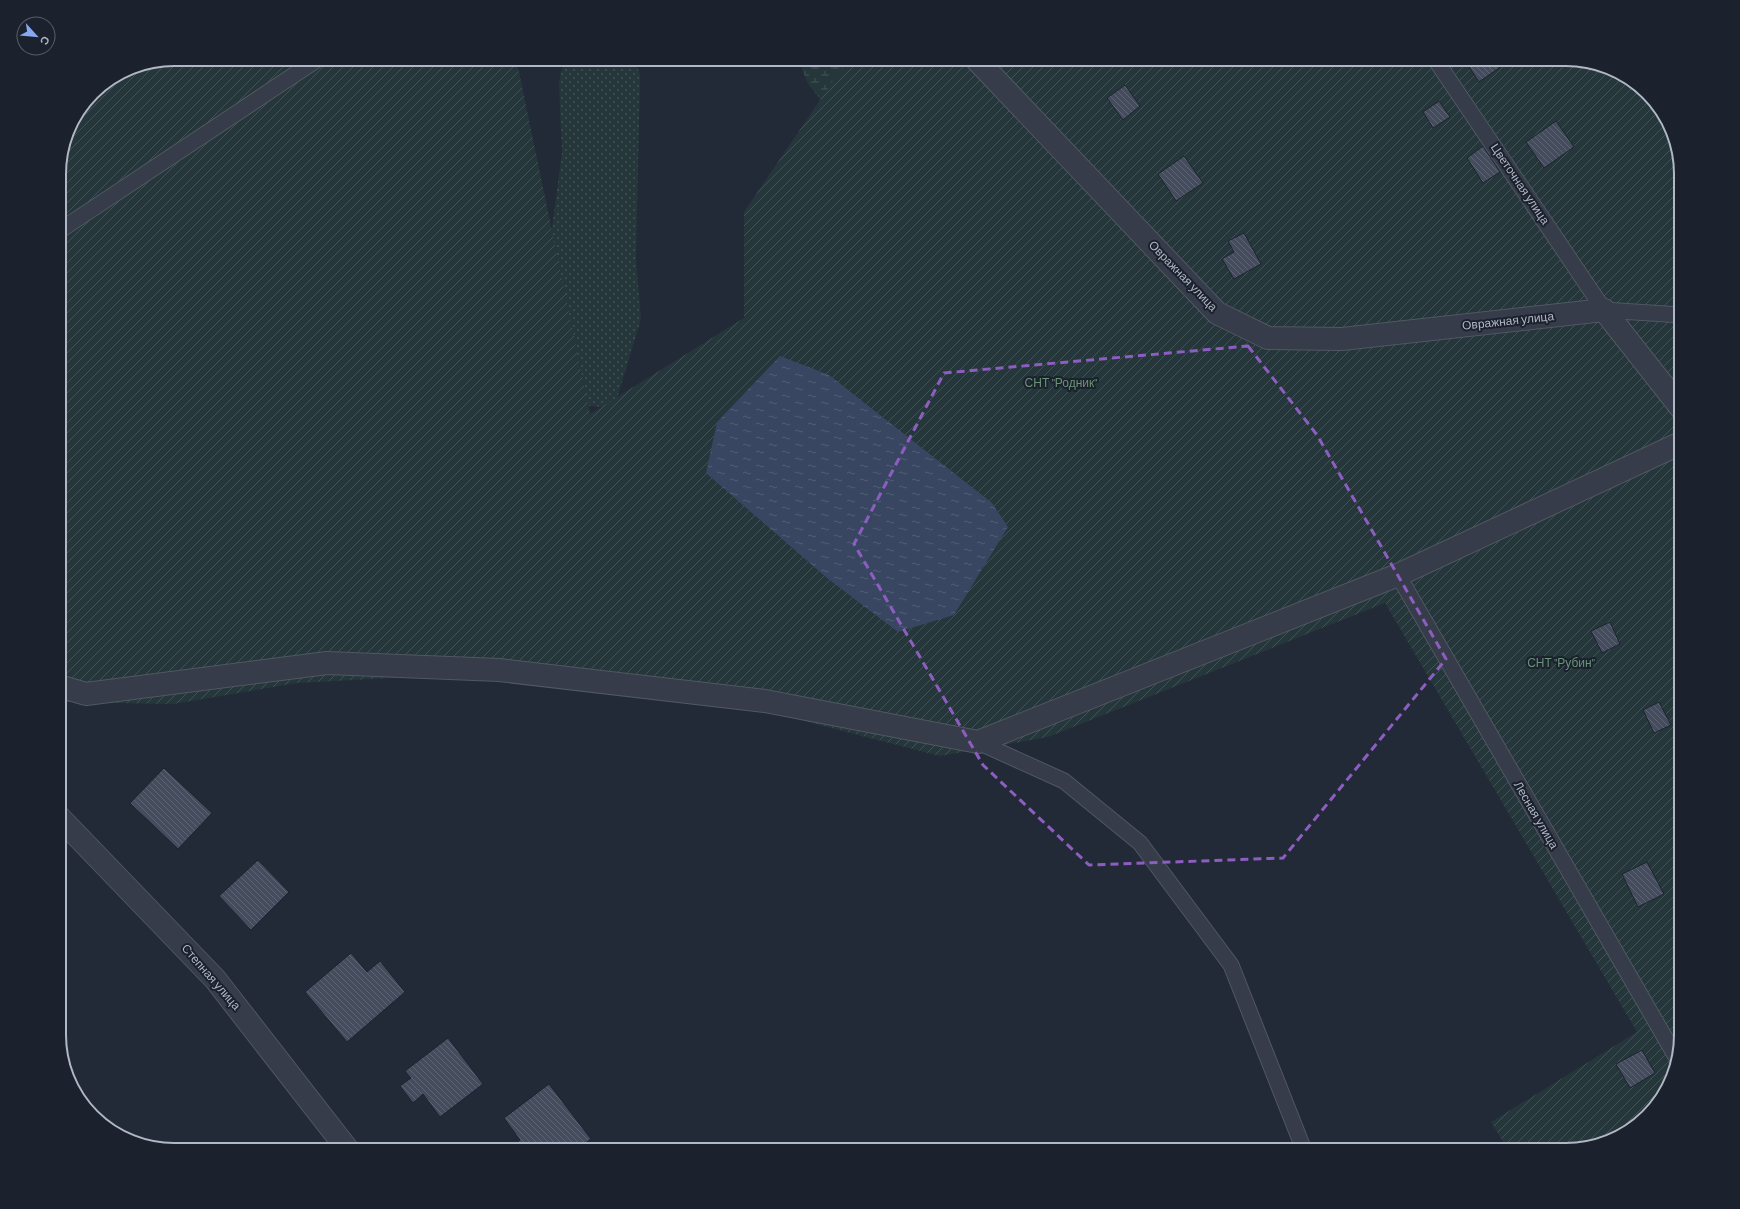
<svg xmlns="http://www.w3.org/2000/svg" width="1740" height="1209" font-family="Barlow,sans-serif">
	<style>
		.grass { fill: url(#grass-dots) }
		.wetland { fill: url(#wetland-marsh) }
		.garden { fill: url(#garden-furrows) }
		.water { fill: url(#water-ripples) }
		.building { fill: url(#building-back-hatch); stroke: #1d232f }
		.lines { fill: none; stroke-linecap: round; stroke-linejoin: round }
		.service-casing { stroke: #515763; stroke-width: 17 }
		.minor-casing { stroke: #515763; stroke-width: 24 }
		.service { stroke: #363c49; stroke-width: 15 }
		.minor { stroke: #363c49; stroke-width: 22 }
		.marked { fill: none; stroke: #8e5dc1; stroke-width: 3; stroke-dasharray: 8 5; stroke-linejoin: round }
		.labels { text-anchor: middle; stroke-width: 4; stroke-linejoin: round; paint-order: stroke }
		.street-label { font-size: 12px; fill: #b1b7c5; stroke: #1b212d }
		.park-label { font-size: 12px; fill: #699477; stroke: #1b212d }
		.rim { fill: none; stroke: #b1b7c5; stroke-width: 2 }
	</style>
	<defs>
		<pattern id="grass-dots" width="8" height="8" patternUnits="userSpaceOnUse"><rect width="8" height="8" fill="#25373a"/><path d="M2 2h.1M6 6h.1" fill="none" stroke="#425255" stroke-width="1.8" stroke-linecap="round"/></pattern>
		<pattern id="wetland-marsh" width="20" height="14" patternUnits="userSpaceOnUse"><rect width="20" height="14" fill="#25373a"/><path d="M1 5h8M5 5V1M11 12h8M15 12V8" fill="none" stroke="#425255"/></pattern>
		<pattern id="garden-furrows" width="10" height="10" patternUnits="userSpaceOnUse"><rect width="10" height="10" fill="#25373a"/><path d="M-1 1l2-2M0 10L10 0M9 11l2-2" fill="none" stroke="#425255"/></pattern>
		<pattern id="water-ripples" width="26" height="14" patternUnits="userSpaceOnUse"><rect width="26" height="14" fill="#384661"/><path d="M2 4q2-2 4 0t4 0M15 11q2-2 4 0t4 0" fill="none" stroke="#525e76"/></pattern>
		<pattern id="building-back-hatch" width="6" height="6" patternUnits="userSpaceOnUse"><rect width="6" height="6" fill="#444c5d"/><path d="M-1 5l2 2M0 0l6 6M5-1l2 2" fill="none" stroke="#5d6473"/></pattern>
	</defs>
	<rect width="100%" height="100%" fill="#222a38"/>
	<path class="grass" d="M564,59H635L640,75L636,259L641,319L614,408L559,403L546,273L562,153L559,82Z"/>
	<path class="wetland" d="M798,59H849L853,139L808,84Z"/>
	<path class="garden" d="M174,59H515L519,72L590,414L744,318V212L848,59H1566L1630,78L1666,117L1681,173V1036L1662,1099L1623,1135L1567,1150H1508L1491,1122L1637,1032L1385,603L1048,737L940,756L765,711L447,675L297,683L173,704L59,702V166L68,130L93,92L130,68Z"/>
	<path class="water" d="M780,356L829,375L992,503L1008,527L954,615L898,632L827,578L706,473L717,422Z"/>
	<path class="building" d="M1464,59H1503L1506,63L1479,82Z
		M1125,85L1140,106L1123,120L1107,98Z
		M1439,101L1450,117L1433,128L1423,112Z
		M1556,121L1574,147L1544,168L1526,142Z
		M1483,146L1500,172L1483,183L1467,158Z
		M1184,156L1203,183L1176,201L1158,174Z
		M1244,233L1261,264L1234,279L1222,259L1234,252L1228,241Z
		M1610,622L1620,644L1602,653L1591,631Z
		M1659,702L1671,725L1654,733L1643,710Z
		M164,768L212,813L178,849L130,803Z
		M258,860L289,892L251,930L219,896Z
		M1647,862L1664,894L1638,907L1622,874Z
		M351,953L367,972L380,961L405,992L347,1042L305,992Z
		M448,1038L483,1084L440,1117L423,1094L413,1103L400,1086L411,1078L405,1071Z
		M1642,1050L1655,1073L1630,1088L1616,1064Z
		M549,1084L591,1139L576,1150H513L511,1147L520,1140L504,1118Z"/>
	<g class="lines">
		<g class="service-casing">
			<path id="service" d="M1435,59L1604,310L1681,315
				M59,231L318,59
				M1398,575L1675,1055
				M978,742L1064,781L1140,843L1231,965L1304,1150"/>
		</g>
		<g class="minor-casing">
			<path id="minor" d="M976,59L1217,313L1268,338L1342,339L1604,310L1681,408
				M59,686L86,694L327,663L499,670L765,701L978,742L1398,575L1681,443
				M59,817L215,979L348,1150"/>
		</g>
		<use href="#service" class="service"/>
		<use href="#minor" class="minor"/>
	</g>
	<path class="marked" d="M1248,346L1317,435L1446,659L1283,858L1089,865L983,765L854,544L944,373Z"/>
	<g class="labels">
		<g class="street-label">
			<text transform="translate(1520 184) rotate(56)" y="4">Цветочная улица</text>
			<text transform="translate(1183 276) rotate(46)" y="4">Овражная улица</text>
			<text transform="translate(1508 321) rotate(-6)" y="4">Овражная улица</text>
			<text transform="translate(1536 815) rotate(60)" y="4">Лесная улица</text>
			<text transform="translate(211 977) rotate(49)" y="4">Степная улица</text>
		</g>
		<g class="park-label">
			<text x="1061" y="387">СНТ "Родник"</text>
			<text x="1561" y="667">СНТ "Рубин"</text>
		</g>
	</g>
	<path d="M0 0H1740V1209H0ZM174 66H1566A108 108 0 0 1 1674 174V1035A108 108 0 0 1 1566 1143H174A108 108 0 0 1 66 1035V174A108 108 0 0 1 174 66Z" fill="#1b212d" fill-rule="evenodd"/>
	<path class="rim" d="M174 66H1566A108 108 0 0 1 1674 174V1035A108 108 0 0 1 1566 1143H174A108 108 0 0 1 66 1035V174A108 108 0 0 1 174 66Z"/>
	<g transform="translate(36 36) rotate(117)"><circle r="19" fill="#1b212d" stroke="#575d6a"/>
	<path d="M0-3L7 15L0 10L-7 15Z" fill="#88a7f2"/>
	<text y="-6" font-size="11" font-weight="bold" text-anchor="middle" fill="#b1b7c5">С</text>
	</g>
</svg>
